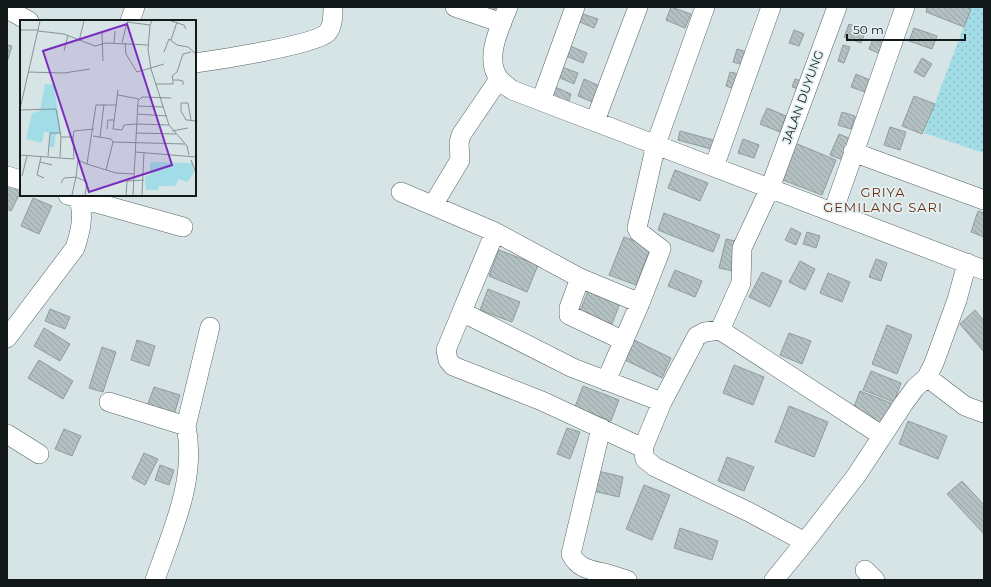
<svg xmlns="http://www.w3.org/2000/svg" width="991" height="587" font-family="Montserrat,sans-serif">
	<style>
		.grass { fill: url(#grass-dots) }
		.building { fill: url(#building-back-hatch); stroke: #8f9c9e }
		.lines { fill: none; stroke-linecap: round; stroke-linejoin: round }
		.minor-casing { stroke: #576365; stroke-width: 20 }
		.minor { stroke: #fff; stroke-width: 19 }
		.labels { text-anchor: middle; stroke-width: 3.5; stroke-linejoin: round; paint-order: stroke }
		.street-label { font-size: 12px; fill: #131819; stroke: #e3f1f4 }
		.neighbourhood-label { font-size: 13px; letter-spacing: 1px; fill: #6c2c0b; stroke: #e3f1f4 }
		.inset-road { fill: none; stroke: #889294; stroke-width: 1 }
		.view { fill: #7b2cbf; fill-opacity: 0.15; stroke: #7b2cbf; stroke-width: 2 }
		.inset-edge { fill: none; stroke: #131819; stroke-width: 2 }
	</style>
	<defs>
		<pattern id="grass-dots" width="8" height="8" patternUnits="userSpaceOnUse"><rect width="8" height="8" fill="#a2dde7"/><path d="M2 2h.1M6 6h.1" fill="none" stroke="#8bbdc6" stroke-width="1.8" stroke-linecap="round"/></pattern>
		<pattern id="building-back-hatch" width="6" height="6" patternUnits="userSpaceOnUse"><rect width="6" height="6" fill="#b3c0c2"/><path d="M-1 5l2 2M0 0l6 6M5-1l2 2" fill="none" stroke="#99a4a6"/></pattern>
	</defs>
	<rect width="100%" height="100%" fill="#d6e4e6"/>
	<path class="grass" d="M971,7H984V153L924,133Z"/>
	<path class="building" d="M482,7H496L494,11Z
		M671,7L691,14L685,28L666,20Z
		M927,7H967L971,9L964,27L926,12Z
		M583,14L598,19L594,28L580,22Z
		M849,24L866,30L861,43L844,37Z
		M914,28L937,36L932,49L909,41Z
		M794,30L804,34L799,46L789,43Z
		M873,39L887,44L883,55L869,49Z
		M7,45L12,46L7,62Z
		M843,45L850,47L844,63L838,61Z
		M570,46L587,53L583,63L566,56Z
		M737,49L751,53L747,66L733,62Z
		M922,58L932,64L924,77L914,72Z
		M562,67L578,73L574,84L558,77Z
		M730,72L739,74L735,89L726,86Z
		M856,74L870,80L865,92L851,87Z
		M584,79L602,87L595,103L578,96Z
		M795,79L808,83L805,91L792,87Z
		M555,87L571,94L568,104L551,97Z
		M914,96L935,104L922,134L902,126Z
		M767,108L786,116L780,132L760,124Z
		M842,112L855,116L851,129L838,125Z
		M890,127L906,132L900,150L884,145Z
		M680,131L717,141L715,150L678,140Z
		M839,134L851,139L843,160L830,155Z
		M743,139L759,145L754,158L738,153Z
		M790,141L836,160L822,195L775,177Z
		M675,170L708,183L700,201L668,188Z
		M10,181L21,187V191L11,211L7,209V186Z
		M33,198L52,206L39,234L21,226Z
		M978,211L984,213V237L971,232Z
		M664,213L720,235L713,252L658,230Z
		M791,228L801,233L796,245L785,240Z
		M807,232L820,236L816,248L803,244Z
		M624,237L651,247L636,285L609,275Z
		M726,239L740,242L733,271L719,268Z
		M499,250L538,265L527,292L489,276Z
		M876,259L887,263L881,281L869,277Z
		M800,261L815,269L805,290L789,282Z
		M675,270L702,281L695,297L668,286Z
		M762,272L782,281L770,307L749,297Z
		M828,273L850,282L842,302L820,293Z
		M488,289L520,302L512,322L480,310Z
		M588,291L620,303L612,324L580,311Z
		M50,309L70,317L65,329L45,321Z
		M975,310L984,321V352L960,324Z
		M887,325L912,335L897,374L872,364Z
		M44,328L70,344L60,361L34,346Z
		M789,333L811,341L802,364L780,355Z
		M137,340L155,346L149,366L131,360Z
		M634,340L671,358L662,378L625,360Z
		M102,347L116,352L103,392L89,388Z
		M39,360L73,381L63,399L28,378Z
		M734,365L764,377L753,405L723,393Z
		M871,371L901,383L894,402L863,390Z
		M583,386L619,400L611,421L575,407Z
		M154,387L180,395L173,418L146,409Z
		M860,391L891,403L883,424L852,412Z
		M789,406L828,422L814,457L775,442Z
		M908,421L947,436L938,459L899,444Z
		M567,428L580,432L570,459L557,454Z
		M64,429L81,436L72,456L55,449Z
		M144,453L158,459L145,485L132,478Z
		M727,457L754,467L744,491L718,481Z
		M160,465L174,470L169,485L155,480Z
		M594,470L623,477L619,497L589,490Z
		M962,481L984,505V534L947,494Z
		M644,485L670,495L652,540L626,529Z
		M680,528L718,541L712,560L674,548Z"/>
	<g class="lines">
		<g class="minor-casing">
			<path id="minor" d="M455,7L502,23
				M508,7C500,27 483,60 500,80C503,83 508,87 512,90L984,270
				M837,7L770,188L742,248L741,283L720,330L881,435
				M7,9L29,21
				M130,21L135,7
				M195,63C217,60 314,45 327,33C333,27 333,15 333,7
				M541,101L575,7
				M595,121L638,7
				M853,152L984,200
				M714,167L771,7
				M7,176L21,180
				M401,192L495,232L580,278L640,303L661,249L639,232L637,228L656,144L705,7
				M68,195L183,227
				M433,205L460,160L459,143L461,135L499,79
				M833,212L905,7
				M495,232L446,350L448,360L453,366L542,401L643,448L645,459L655,467L749,512L805,542L774,580
				M580,278L569,308V315L624,341
				M462,312L573,368L662,402
				M7,338L75,248C81,230 85,213 77,195
				M927,377L965,406L984,413
				M606,381L640,303
				M109,402L186,426
				M601,428L571,554C579,570 592,570 608,574
				M7,434L39,454
				M643,448L662,402L697,336L705,332L720,330
				M805,542L856,476L904,403L915,388L927,377L934,363L957,300L967,263
				M865,570L875,580
				M155,580C172,531 197,479 186,426L210,327
				M606,580L608,574L627,580"/>
		</g>
		<use href="#minor" class="minor"/>
	</g>
	<g class="labels">
		<g class="street-label">
			<text transform="translate(803 97) rotate(-70)" y="4">JALAN DUYUNG</text>
		</g>
		<g class="neighbourhood-label">
			<text x="883" y="197">GRIYA<tspan x="883" dy="15">GEMILANG SARI</tspan></text>
		</g>
	</g>
	<g transform="translate(20 20)">
		<rect width="176" height="176" fill="#d6e4e6"/>
		<path d="M25,64L34,65L41,113L36,114L34,127H29L30,113L24,112L22,123L6,119L12,93L20,91ZM130,142L172,143L174,153L167,162L159,159L155,166H139L138,170H126L125,156L130,155Z" fill="#a2dde7"/>
		<path class="inset-road" d="M151,1L164,5L166,9M130,5L128,29L131,49L149,105L167,126L169,135M0,10H18M18,11L44,14L75,26L86,23L128,25M82,13L83,41M151,20L157,2M59,21L64,1M94,23L95,11M102,23L107,2L130,5L132,1M105,23L106,34L117,52L144,44M44,31L48,15M144,32L149,19L157,25L168,27L176,34M8,52L44,53L70,49M153,60L152,56L157,52L163,34L171,32M136,64H153V60H159L163,61V65M98,70L93,109L102,110L104,105L117,104L149,105M98,75L119,79M117,86L144,87M0,89L20,1M0,90L36,89L41,117H53L54,139M117,94L147,96M171,100L168,83H161V91L166,100H167L176,101M87,109L88,100H94M152,111L168,108M116,113L156,114M73,116L91,119L93,122M53,117L54,111L74,109M80,117L84,84M115,132L176,137M0,135L54,139M28,136L30,113H41M21,137L17,155L24,158M40,137L41,117M171,140L176,153M20,142L32,145M67,144L96,153L114,154M86,150L93,122L165,124M2,156L7,136M41,163L44,158L56,157L58,140L67,144L76,85H97M52,175L56,157L67,162L65,175M106,175L107,161L124,160M113,175L118,81L122,77L151,78M122,175L124,132"/>
		<path class="view" d="M107,4L152,145L69,172L23,31Z"/>
		<rect width="176" height="176" class="inset-edge"/>
	</g>
	<rect width="991" height="587" fill="none" stroke="#131819" stroke-width="16"/>
	<path d="M847 34v6h118v-6" fill="none" stroke="#131819" stroke-width="2"/>
	<text x="853" y="34" font-size="12" fill="#131819" stroke="#e3f1f4" stroke-width="3" paint-order="stroke">50 m</text>
</svg>
